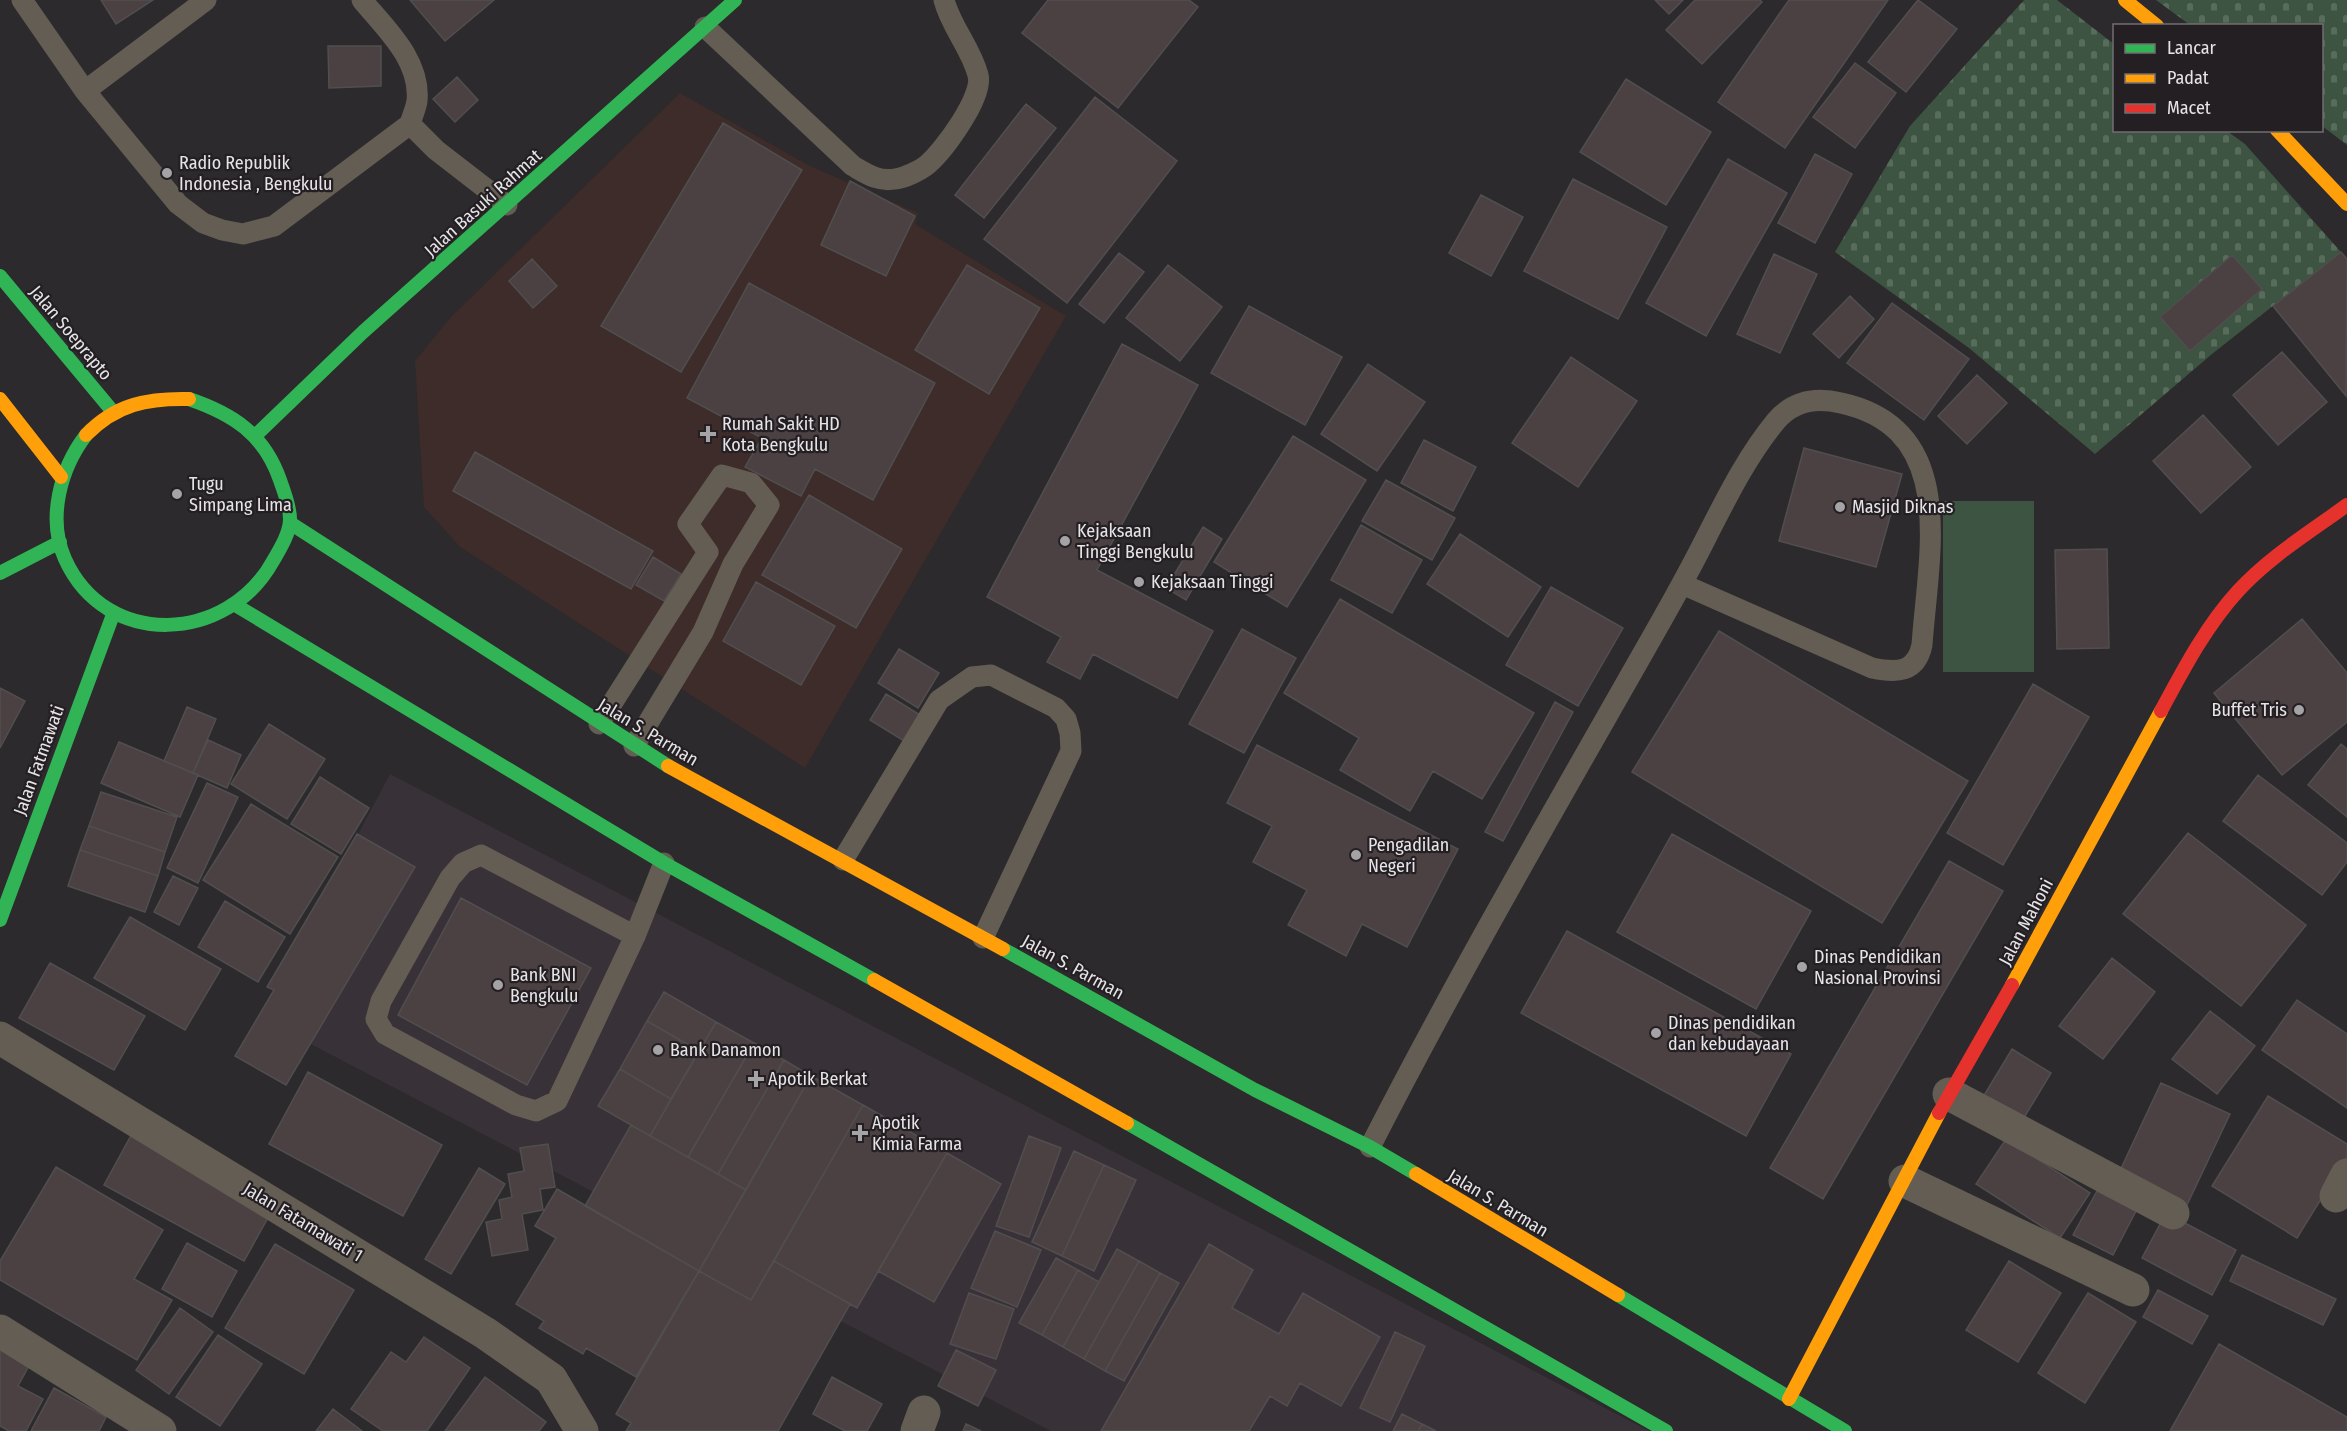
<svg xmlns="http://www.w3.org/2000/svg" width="2347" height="1431" font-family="'Fira Sans Condensed',sans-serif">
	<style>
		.built { fill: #393138 }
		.medical { fill: #3d2c29 }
		.cemetery { fill: url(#cemetery-stones) }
		.garden { fill: #3c5441 }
		.building { fill: #4c4142; stroke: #504e4f; stroke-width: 1.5 }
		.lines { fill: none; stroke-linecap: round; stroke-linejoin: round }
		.lane { stroke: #645d53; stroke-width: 21 }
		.street { stroke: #645d53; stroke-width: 33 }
		.fast { stroke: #30b455; stroke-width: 14 }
		.slow { stroke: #ff9f0a; stroke-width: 14 }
		.jam { stroke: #e5322d; stroke-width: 14 }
		.poi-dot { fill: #a6a3a6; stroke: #231f23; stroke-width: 2 }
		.labels { text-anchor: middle; stroke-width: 4.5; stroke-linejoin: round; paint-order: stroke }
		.poi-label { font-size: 18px; fill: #e7e4e7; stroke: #231f23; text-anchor: start }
		.street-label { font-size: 18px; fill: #e7e4e7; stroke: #231f23 }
	</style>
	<defs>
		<pattern id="cemetery-stones" width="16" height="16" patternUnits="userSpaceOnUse" patternTransform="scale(1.5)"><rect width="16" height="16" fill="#3c5441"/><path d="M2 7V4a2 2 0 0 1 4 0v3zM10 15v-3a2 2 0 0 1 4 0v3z" fill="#586c5c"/></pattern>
	</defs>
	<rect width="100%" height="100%" fill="#2c2a2c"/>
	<path class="built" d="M390,774L1649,1431H1051L261,1018Z"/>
	<path class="medical" d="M680,93L810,166L918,213L915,224L1066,316L805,768L460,547L424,507L415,361L451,317Z"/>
	<path class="cemetery" d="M2024,0H2057L2114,44V130L2227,131L2245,144L2341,252L2212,354L2095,454L1969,348L1835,252L1910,126Z
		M2156,0H2347V145L2322,126V26L2190,25Z"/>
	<path class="garden" d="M1943,501H2034V672H1943Z"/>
	<path class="building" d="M101,0H153L116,24Z
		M410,0H494L445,41Z
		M1048,0H1189L1198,7L1118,108L1022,33Z
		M1655,0H1683L1669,14Z
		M1695,0H1760L1762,2L1702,64L1666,30Z
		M1789,0H1888L1785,148L1718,102Z
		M1918,0L1957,29L1906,92L1868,62Z
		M328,46H381V86L329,88Z
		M1855,63L1896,93L1855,148L1813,117Z
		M457,77L478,100L455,122L433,99Z
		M1626,79L1711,132L1666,205L1580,152Z
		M1095,97L1177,161L1067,303L984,239Z
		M1026,104L1056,128L984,218L955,195Z
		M723,123L802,170L681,372L601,326Z
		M1815,154L1852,174L1815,243L1778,223Z
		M1728,159L1787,193L1706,336L1646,303Z
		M1573,179L1667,227L1618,319L1524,271Z
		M850,181L915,216L886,276L821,245Z
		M1481,195L1523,217L1491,276L1449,253Z
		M2341,252L2347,259L2346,396L2273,306Z
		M1119,253L1144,272L1104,323L1079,304Z
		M1774,254L1817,274L1780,353L1737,334Z
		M2232,255L2262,289L2190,351L2160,317Z
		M532,259L557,286L533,308L509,281Z
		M967,265L1040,308L989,394L915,350Z
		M1168,265L1222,307L1180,361L1126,318Z
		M749,283L935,383L873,500L815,469L801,496L745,467L762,438L687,398Z
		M1850,296L1874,319L1839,358L1813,334Z
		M1892,303L1969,359L1924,420L1847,363Z
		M1249,306L1342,357L1305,425L1211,373Z
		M1122,344L1198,385L1097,570L1213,631L1177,698L1093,654L1080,679L1047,662L1061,637L987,597Z
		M2282,352L2327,402L2278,445L2233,395Z
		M1571,357L1637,401L1578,487L1512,443Z
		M1368,364L1425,402L1377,471L1321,434Z
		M1977,375L2007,403L1967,444L1938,416Z
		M2203,415L2251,467L2201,513L2153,461Z
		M1293,436L1366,480L1287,607L1214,562Z
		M1424,440L1476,467L1453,511L1401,483Z
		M1804,448L1902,474L1876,567L1779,541Z
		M475,452L653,551L631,589L453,491Z
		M1386,480L1455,518L1432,560L1362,521Z
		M809,495L902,549L856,628L762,575Z
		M1361,525L1422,560L1392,613L1331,580Z
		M1203,527L1222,539L1186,600L1166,588Z
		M1460,534L1541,587L1508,637L1427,584Z
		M2107,549L2109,648L2057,649L2055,550Z
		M653,557L681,574L664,601L636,585Z
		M756,582L835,626L801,685L723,641Z
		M1551,587L1623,628L1578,706L1506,665Z
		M1340,599L1534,713L1482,799L1433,771L1410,811L1340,770L1359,738L1284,693Z
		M2302,619L2347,673V722L2282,775L2214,693Z
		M1242,629L1296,658L1244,753L1189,724Z
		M1719,631L1968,781L1882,923L1632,772Z
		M899,649L939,673L918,708L878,683Z
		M2033,684L2089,717L2003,865L1947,833Z
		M0,688L25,701L0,748Z
		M886,694L925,718L909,744L870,720Z
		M1555,702L1573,712L1503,841L1485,832Z
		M187,707L216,719L193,773L164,761Z
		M269,724L325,759L287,819L231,784Z
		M208,740L241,755L227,788L193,773Z
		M119,742L198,775L180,817L101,783Z
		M2341,744L2347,749V817L2308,785Z
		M1257,745L1458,849L1407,947L1362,924L1346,956L1288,925L1307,890L1253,862L1272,826L1227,803Z
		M2258,775L2347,843V862L2322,895L2223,821Z
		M320,777L369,808L341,854L291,824Z
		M207,783L238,797L198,883L167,868Z
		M101,792L177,817L165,852L89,826Z
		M251,804L338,857L290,934L203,880Z
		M89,826L165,852L158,876L80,850Z
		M2188,833L2306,925L2241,1006L2123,914Z
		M357,834L415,867L286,1085L235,1056L274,990L267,987Z
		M1672,834L1811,911L1756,1009L1617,932Z
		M80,850L158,876L145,912L68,886Z
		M1949,861L2003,891L1823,1199L1770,1168Z
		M173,876L198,888L179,925L154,912Z
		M461,898L591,968L527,1085L398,1015Z
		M225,901L285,937L258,982L198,947Z
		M130,917L221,969L185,1030L94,978Z
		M1567,931L1791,1054L1746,1136L1521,1013Z
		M2112,958L2155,992L2103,1059L2059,1026Z
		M50,963L145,1016L114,1070L19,1018Z
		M664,992L716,1022L699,1051L647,1021Z
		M2297,1000L2347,1034V1108L2262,1050Z
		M2210,1011L2255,1046L2217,1094L2172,1059Z
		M647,1021L699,1051L671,1099L620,1069Z
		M716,1022L754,1043L688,1157L650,1136Z
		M754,1043L784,1060L718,1174L688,1157Z
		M2012,1049L2051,1073L2022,1121L1983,1097Z
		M784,1060L811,1076L746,1190L718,1174Z
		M620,1069L671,1099L650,1136L598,1106Z
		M308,1072L442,1145L403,1216L269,1144Z
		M811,1076L863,1105L751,1300L699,1271Z
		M2161,1083L2230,1114L2186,1207L2118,1175Z
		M2268,1096L2347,1144V1157L2297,1238L2212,1186Z
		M863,1105L947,1153L857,1308L774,1261Z
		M631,1125L746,1190L699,1271L585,1206Z
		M134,1130L274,1207L244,1261L104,1185Z
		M1029,1136L1061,1148L1029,1237L996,1226Z
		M2006,1139L2090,1193L2060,1238L1976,1184Z
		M548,1144L555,1187L540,1189L543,1210L522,1214L528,1250L492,1256L486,1222L502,1219L499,1200L512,1197L508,1174L524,1171L520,1148Z
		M1074,1151L1104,1165L1062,1256L1032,1242Z
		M947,1153L1001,1184L934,1302L878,1271Z
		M1104,1165L1136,1180L1094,1271L1062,1256Z
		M56,1167L163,1230L134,1279L172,1300L137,1360L0,1280V1261Z
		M479,1168L505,1184L451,1274L425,1259Z
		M557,1189L699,1271L636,1377L586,1348L583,1354L539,1328L544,1321L516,1304L556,1238L535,1226Z
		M2097,1191L2136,1211L2113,1255L2073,1235Z
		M2166,1213L2236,1250L2212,1295L2142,1258Z
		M995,1231L1041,1250L1017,1307L971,1288Z
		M187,1243L237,1271L212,1317L162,1289Z
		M275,1244L354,1290L304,1374L225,1328Z
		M1209,1244L1253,1270L1232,1308L1279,1334L1303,1293L1380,1337L1341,1406L1300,1383L1287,1406L1270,1396L1249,1431H1101Z
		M1117,1249L1139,1261L1084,1359L1063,1347Z
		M2242,1255L2336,1299L2323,1325L2230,1281Z
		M1056,1258L1078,1270L1042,1335L1019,1323Z
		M774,1261L850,1304L778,1431H626L631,1423L616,1414L699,1271L751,1300Z
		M1139,1261L1160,1273L1105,1371L1084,1359Z
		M2009,1261L2061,1293L2018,1362L1966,1330Z
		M1078,1270L1099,1282L1063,1347L1042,1335Z
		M1160,1273L1179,1283L1124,1381L1105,1371Z
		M2158,1290L2208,1316L2192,1344L2143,1317Z
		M969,1293L1014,1309L996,1359L950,1344Z
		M2088,1293L2136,1322L2085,1403L2038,1373Z
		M180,1308L213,1332L169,1394L136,1370Z
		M1395,1332L1425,1346L1390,1422L1360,1408Z
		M218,1335L262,1364L220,1426L176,1397Z
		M424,1337L470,1368L427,1431H383L351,1409L391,1352L406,1362Z
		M2219,1344L2347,1417V1431H2170Z
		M0,1346L31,1362L18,1386L43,1399L26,1431H9L0,1426Z
		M956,1350L996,1370L978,1406L938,1386Z
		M485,1377L546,1422L539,1431H445Z
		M832,1377L882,1404L867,1431H845L813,1414Z
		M54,1388L106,1417L99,1431H31Z
		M333,1409L362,1431H316Z
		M1402,1414L1422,1424L1418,1431H1393Z
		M966,1424L981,1431H963Z
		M1422,1424L1436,1431H1418Z"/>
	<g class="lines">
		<path class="lane" d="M22,0L85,91L178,204L203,223L222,230L243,234L274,226L410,124L436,150L507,205
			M362,0C385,28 421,60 417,101C416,108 412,117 410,124
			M705,27L853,166C867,174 878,182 895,179C905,178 921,170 928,164C944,150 984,96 978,75C971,48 951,27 944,0
			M85,91L206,0
			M599,724L708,552L688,524L722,475L751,483L769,505L733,564L703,632L634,746
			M843,860L939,700L972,677L991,675L1056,708L1066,719L1070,733L1071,751L983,938
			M635,936L481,855L463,863L450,878L381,1001L376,1019L385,1034L516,1105L536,1111L557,1101L635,936L664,863
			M1370,1147C1458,975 1555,808 1651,639C1671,604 1690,570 1708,534C1728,495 1748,455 1776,421C1793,401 1816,397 1841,403C1960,429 1928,555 1922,645C1916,673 1897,673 1872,668L1682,584"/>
		<path class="street" d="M0,1038L485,1333L551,1379L582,1431
			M1949,1094L2173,1213
			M1905,1181L2133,1290
			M2336,1196L2347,1175
			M0,1331L160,1431
			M917,1431L924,1412"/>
		<path class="fast" d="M0,276L114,413
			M86,435C60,469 47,519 65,559C106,650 228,643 273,561C280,549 290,533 290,519C290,506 284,492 280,480C264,434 233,414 189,399
			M256,435L363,332L735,0
			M290,523L668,766
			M0,573L60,542
			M237,606L664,863L874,980
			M0,920L114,612
			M1003,949L1255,1090L1370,1147L1416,1174
			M1127,1123L1666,1431
			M1618,1295L1845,1431"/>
		<path class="slow" d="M2125,0L2157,26
			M2277,130L2347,204
			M0,399L61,477
			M86,435C116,404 148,398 189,399
			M668,766L1003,949
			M874,980L1127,1123
			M2012,985L2161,711
			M1416,1174L1618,1295
			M1789,1399L1939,1113"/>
		<path class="jam" d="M2161,711C2183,670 2206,626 2238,591C2269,557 2310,532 2347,505
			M1939,1113L2012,985"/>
	</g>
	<g class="poi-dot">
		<circle cx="167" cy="173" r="6"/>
		<path d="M705 425h6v6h6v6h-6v6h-6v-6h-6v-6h6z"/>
		<circle cx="177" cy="494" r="6"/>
		<circle cx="1840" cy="507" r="6"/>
		<circle cx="1065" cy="541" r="6"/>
		<circle cx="1139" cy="582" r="6"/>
		<circle cx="2299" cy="710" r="6"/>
		<circle cx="1356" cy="855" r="6"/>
		<circle cx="1802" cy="967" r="6"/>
		<circle cx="498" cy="985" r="6"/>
		<circle cx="1656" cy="1033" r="6"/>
		<circle cx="658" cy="1050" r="6"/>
		<path d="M753 1070h6v6h6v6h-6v6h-6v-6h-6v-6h6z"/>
		<path d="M857 1124h6v6h6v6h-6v6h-6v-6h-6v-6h6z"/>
	</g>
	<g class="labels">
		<g class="poi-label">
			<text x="179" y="169">Radio Republik<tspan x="179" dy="21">Indonesia , Bengkulu</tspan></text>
			<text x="722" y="430">Rumah Sakit HD<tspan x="722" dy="21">Kota Bengkulu</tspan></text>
			<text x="189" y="490">Tugu<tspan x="189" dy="21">Simpang Lima</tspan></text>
			<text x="1852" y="513">Masjid Diknas</text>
			<text x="1077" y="537">Kejaksaan<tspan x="1077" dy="21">Tinggi Bengkulu</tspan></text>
			<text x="1151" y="588">Kejaksaan Tinggi</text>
			<text x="2287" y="716" text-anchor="end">Buffet Tris</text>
			<text x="1368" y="851">Pengadilan<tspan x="1368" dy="21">Negeri</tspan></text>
			<text x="1814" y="963">Dinas Pendidikan<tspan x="1814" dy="21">Nasional Provinsi</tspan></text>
			<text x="510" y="981">Bank BNI<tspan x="510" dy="21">Bengkulu</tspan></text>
			<text x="1668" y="1029">Dinas pendidikan<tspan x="1668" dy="21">dan kebudayaan</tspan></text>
			<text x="670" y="1056">Bank Danamon</text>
			<text x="768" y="1085">Apotik Berkat</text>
			<text x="872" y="1129">Apotik<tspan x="872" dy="21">Kimia Farma</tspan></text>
		</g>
		<g class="street-label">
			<text transform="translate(483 203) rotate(-42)" y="6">Jalan Basuki Rahmat</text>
			<text transform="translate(71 333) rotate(50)" y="6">Jalan Soeprapto</text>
			<text transform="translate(648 732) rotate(31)" y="6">Jalan S. Parman</text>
			<text transform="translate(39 760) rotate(-70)" y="6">Jalan Fatmawati</text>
			<text transform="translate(2026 922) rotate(-62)" y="6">Jalan Mahoni</text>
			<text transform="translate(1073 967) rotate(29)" y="6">Jalan S. Parman</text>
			<text transform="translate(1498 1203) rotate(31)" y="6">Jalan S. Parman</text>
			<text transform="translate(303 1222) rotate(31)" y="6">Jalan Fatamawati 1</text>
		</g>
	</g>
	<rect x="2113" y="24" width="210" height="108" fill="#231f23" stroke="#716e71" stroke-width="1.5"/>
	<rect x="2125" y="44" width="30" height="9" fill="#30b455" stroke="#716e71" stroke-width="1.5"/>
	<text x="2167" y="54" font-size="18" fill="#e7e4e7">Lancar</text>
	<rect x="2125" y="74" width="30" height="9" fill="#ff9f0a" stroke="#716e71" stroke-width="1.5"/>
	<text x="2167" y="84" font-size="18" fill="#e7e4e7">Padat</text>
	<rect x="2125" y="104" width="30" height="9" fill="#e5322d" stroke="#716e71" stroke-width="1.5"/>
	<text x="2167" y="114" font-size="18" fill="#e7e4e7">Macet</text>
</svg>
